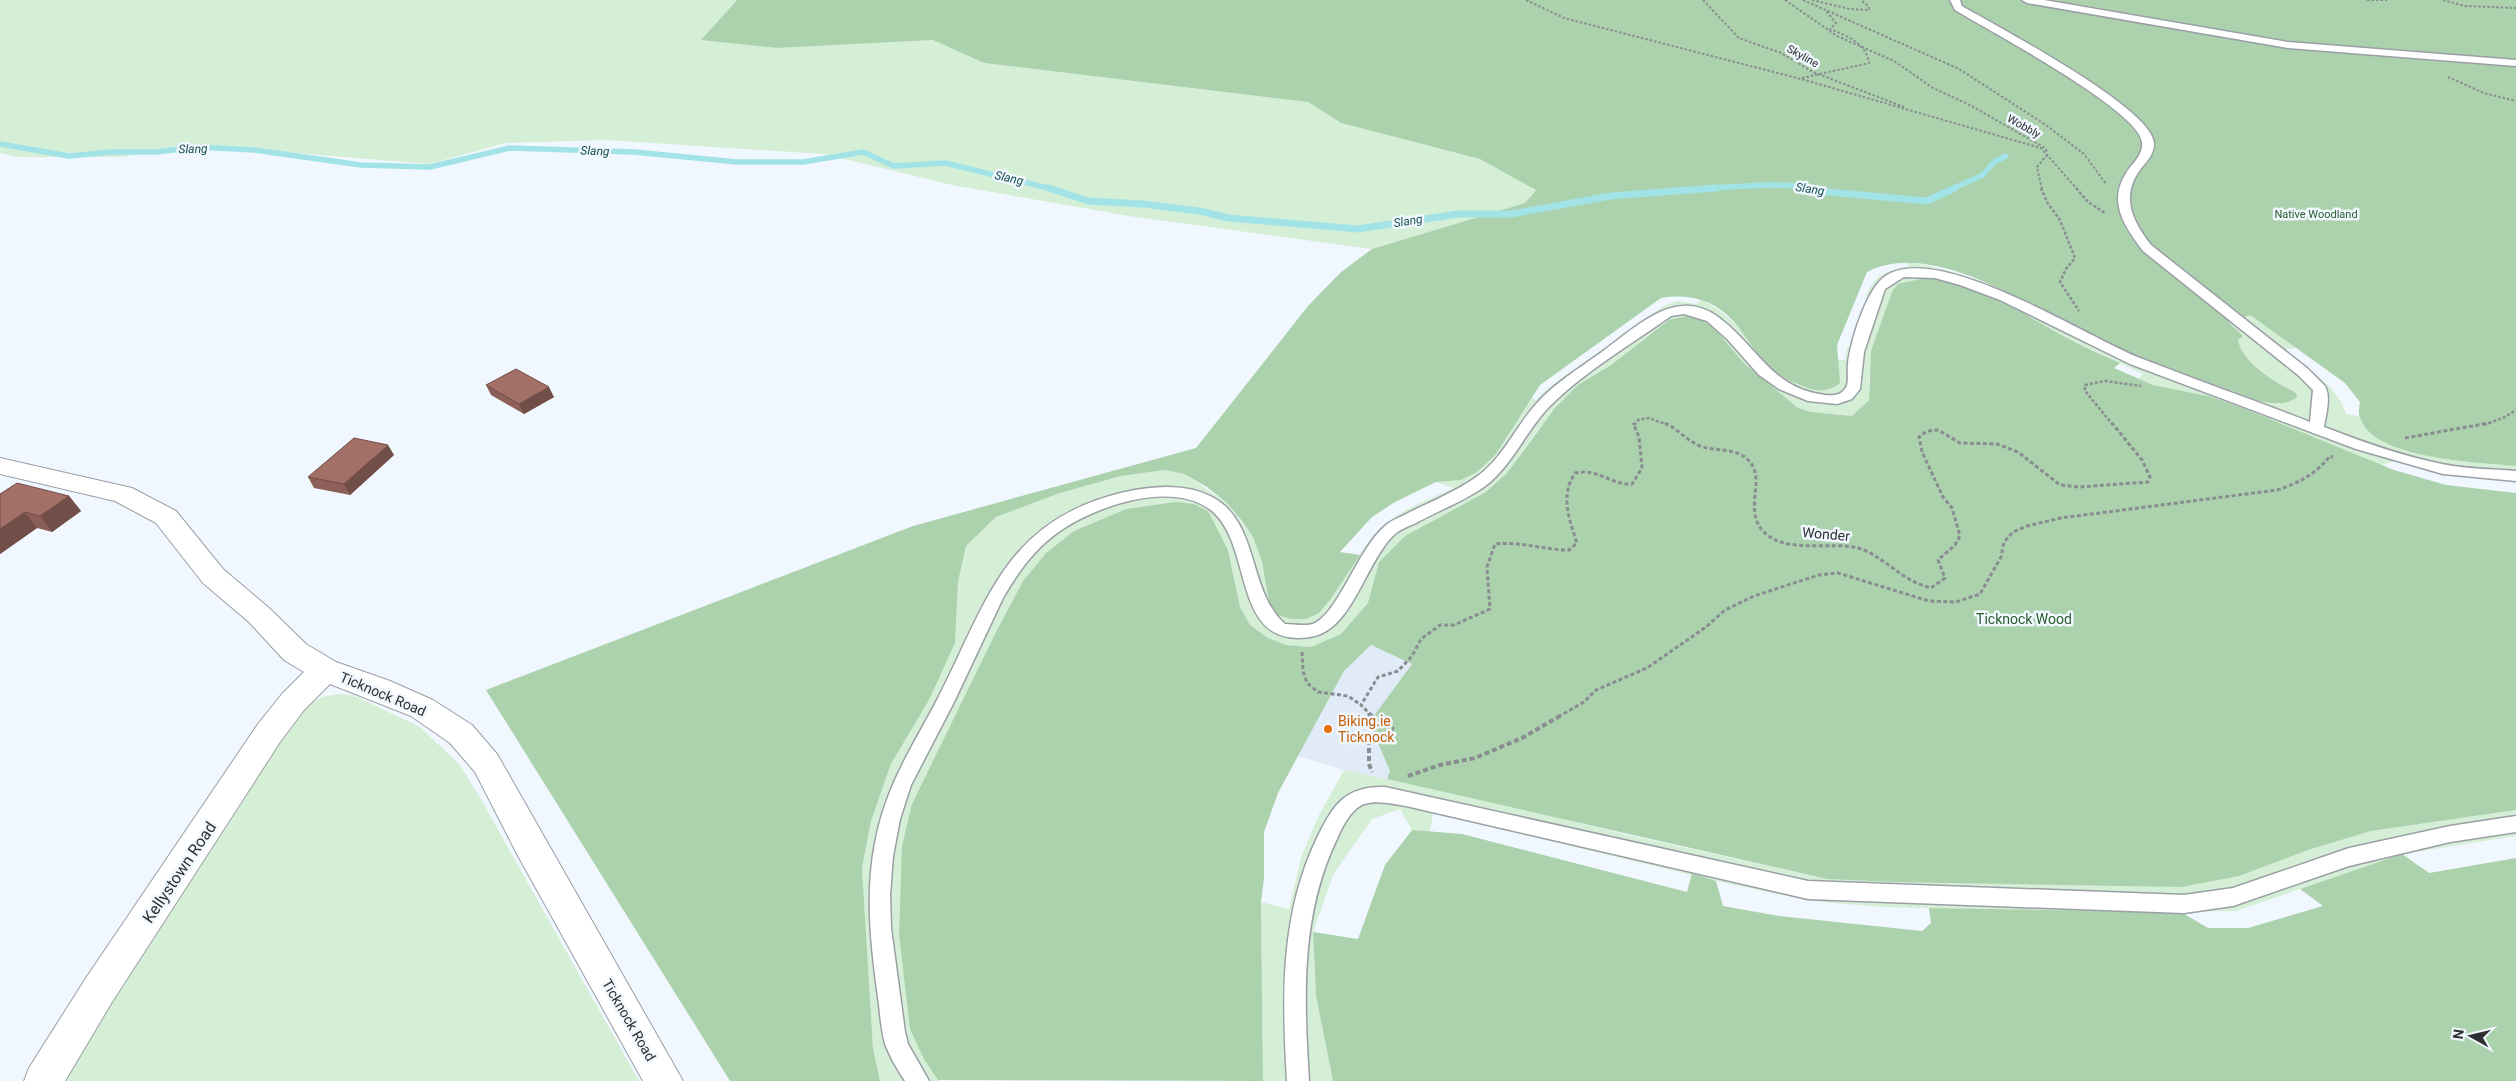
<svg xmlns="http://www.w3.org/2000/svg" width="2516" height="1081" font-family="Roboto,sans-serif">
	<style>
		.built { fill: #e1ebf8 }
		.green { fill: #d5eed6 }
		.forest { fill: #abd2ac }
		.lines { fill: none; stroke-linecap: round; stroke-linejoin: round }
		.stream-far1 { stroke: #a1e3e6; stroke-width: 5.5 }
		.stream { stroke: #a1e3e6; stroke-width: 7 }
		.lane-casing { stroke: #9a9fa5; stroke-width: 3 }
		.street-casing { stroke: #9a9fa5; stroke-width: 2 }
		.path-far3 { stroke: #898d91; stroke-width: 2; stroke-dasharray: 2.5 2; stroke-linecap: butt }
		.path-far2 { stroke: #898d91; stroke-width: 2.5; stroke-dasharray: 3 2; stroke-linecap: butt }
		.path-far1 { stroke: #898d91; stroke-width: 3; stroke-dasharray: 4 2.5; stroke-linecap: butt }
		.path { stroke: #898d91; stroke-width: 4; stroke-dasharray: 5 3; stroke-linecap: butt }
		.lane { fill: #fff; fill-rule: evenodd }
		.street { fill: #fff; fill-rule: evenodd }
		.wall { fill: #8c6059 }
		.shaded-wall { fill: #724e48 }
		.building { fill: #a37067; stroke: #724e48 }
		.food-dot { fill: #e8710a; stroke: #f1f7fe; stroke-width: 2 }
		.labels { text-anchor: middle; stroke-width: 5; stroke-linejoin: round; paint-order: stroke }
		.far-street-label { font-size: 11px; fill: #2d2f31; stroke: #f1f7fe }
		.far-park-label { font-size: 11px; fill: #275d2d; stroke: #f1f7fe }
		.far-water-label { font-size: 12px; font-style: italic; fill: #144f51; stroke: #f1f7fe }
		.street-label { font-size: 14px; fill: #2d2f31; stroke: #f1f7fe }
		.park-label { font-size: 14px; fill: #275d2d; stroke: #f1f7fe }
		.food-label { font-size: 14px; fill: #c56008; stroke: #f1f7fe; text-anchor: start }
		.near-street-label { font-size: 16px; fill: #2d2f31; stroke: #f1f7fe }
	</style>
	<rect width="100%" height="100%" fill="#f1f7fe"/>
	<path class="built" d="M1371,645L1412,664L1373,717V731L1391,771L1387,779L1361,775L1298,756L1344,671Z"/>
	<path class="green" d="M0,0H737L702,40L777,48L934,40L984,63L1308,102L1341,123L1480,159L1536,189L1525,203L1372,249L1129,216L952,185L824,154L605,140L506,143L429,164L195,145L122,157H18L0,153Z
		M1905,262C1979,271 2028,306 2093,337C2153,364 2215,388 2278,405L2296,393C2275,382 2243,364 2238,340L2243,336L2229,323L2250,315L2296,348L2282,350C2305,367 2337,384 2346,414L2359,416L2364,426L2421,454L2451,460L2516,466V479L2399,460L2380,465L2208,396L2153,385L2138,379L2143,374L2067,338L2004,303L1959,284L1892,292L1869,376V400L1852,416L1811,412L1798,408L1745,364L1714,328L1702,320H1669L1611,365L1578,385L1537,431L1507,473L1486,492L1405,536L1379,562L1369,603L1341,634L1311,647L1286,645L1268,638L1250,625L1240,607L1228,550L1175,502L1126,509L1074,531L1046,553L1023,581L998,628L963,703L924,1059L940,1081H880L873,1048L862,868L871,821L891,764L929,700L955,643L958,582L966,546L996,517L1060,493L1121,476L1165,470L1184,474L1226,502L1253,537L1262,562L1269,602L1319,613C1340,590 1353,561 1372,537C1393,512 1425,501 1454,488L1436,482L1461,480L1522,413L1530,398L1536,400L1548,388L1662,307L1677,301L1697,304L1701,300C1732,313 1750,342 1770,368L1839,369L1837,360H1845L1847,348L1853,344L1869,297L1866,296C1874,275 1887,270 1909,266Z
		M338,694L353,695L420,727L459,764L478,794L639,1081H57L209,844L304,708L322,697Z
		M1344,770L1476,798L1624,834L1827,879L1892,882L2077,885L2308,850L2371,831L2516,810V836L2402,854L2236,911L2114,912L1883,907L1811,901L1716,881L1433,813L1430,832L1412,830L1400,809L1372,819L1334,873L1313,932L1316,996L1333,1081H1263L1261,902L1289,909L1302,855L1319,815Z"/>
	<path class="forest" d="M737,0H2516V466C2478,462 2375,460 2360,418C2358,413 2359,407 2360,402L2345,383L2250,315L2229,323L2243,336L2238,340C2243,364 2275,382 2296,393L2297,397C2278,412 2250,397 2230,390C2184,374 2139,357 2095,338C2034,310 1934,237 1867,272L1837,345L1840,383C1830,391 1819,392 1808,388C1794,383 1781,378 1770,368C1753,353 1744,329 1726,314C1708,298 1684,294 1661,298L1540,385L1496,454L1477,472L1461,480L1436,482L1395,502L1372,517L1340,552L1360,555L1330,600L1319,613L1306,619H1291L1278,615L1269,602L1262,562L1253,537L1242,521L1226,502L1207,487L1184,474L1165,470L1121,476L1060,493L996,517L966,546L958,582L955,643L929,700L891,764L871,821L862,868L873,1048L880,1081H730L486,690L913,526L1196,448L1308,306L1341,272L1372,249L1525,203L1536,190L1480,159L1341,123L1308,102L984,63L933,40L777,48L701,40Z
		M1925,278C1976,281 2021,313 2065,337C2083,346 2101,355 2120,363L2114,368L2153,385L2208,396L2245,409L2394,470L2446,485L2516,493V810L2371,831L2308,850L2239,876L2181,887L1892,882L1827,879L1387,779L1390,771L1373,731V717L1412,664L1371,645L1344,671L1278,793L1264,832V878L1261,902L1263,1081L938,1080L924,1059L910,1029L899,934L902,846L912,804L998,628L1023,581L1046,553L1074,531L1126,509L1175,502L1194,504L1208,511L1228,550L1240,607L1250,625L1268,638L1286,645L1311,647L1341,634L1368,603L1379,562L1405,536L1486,492L1507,473L1555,408L1578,385L1611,365L1669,320L1687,316L1702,320L1714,328L1745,364L1798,408L1811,412L1852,416L1869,400L1871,351L1892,292L1898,284Z
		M1412,830L1462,834L1687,892L1692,873L1716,881L1723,906L1779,916L1922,931L1931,923L1929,908L2181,912L2208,928H2248L2323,906L2300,889L2402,854L2429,873L2516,858V1081H1333L1316,996L1313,932L1358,939L1385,865Z"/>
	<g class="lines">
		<path class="stream-far1" d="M0,144L69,156L112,152H157L198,147L254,150L361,165L430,167L510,148L634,152L737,162H803L863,152L894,166L945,163L1052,189
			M1699,189C1737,187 1779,181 1817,189
			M1952,189L1983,175L1994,162L2006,156"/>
		<path class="stream" d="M1049,188L1088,201L1143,204L1199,211L1229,218L1358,229L1458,214H1512L1610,196L1716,188
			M1812,188L1828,192L1927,201L1955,188"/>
		<g class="lane-casing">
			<path id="lane" d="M1950,0H1960L1962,6C1994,25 2155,109 2154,144C2154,155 2146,162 2140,170C2120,197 2133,222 2151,245L2308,369L2325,386C2331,397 2326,415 2324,427C2363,442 2402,456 2442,464C2467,469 2492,469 2516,471V481L2443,474L2356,449L2130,364L2000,300L1960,285L1935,278L1904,277L1885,289L1864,352L1860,389L1852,399L1837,404L1808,401L1779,389L1759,375L1728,340L1707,321L1684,314L1671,316C1630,345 1584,372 1549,407C1526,431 1514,462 1489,483C1468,500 1439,510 1416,523C1409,526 1401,529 1395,534C1364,563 1353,631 1310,637C1231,649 1254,546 1212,511C1173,479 1096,506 1060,531C1035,548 1018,572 1003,598L954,702L911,785L900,819L893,856L890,895L891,928L905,1032L908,1044L929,1081H905C897,1069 890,1057 885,1044C881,1029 880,1012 878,997C871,946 865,895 875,843C886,786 910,751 936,702C987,604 1003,520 1125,492C1152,486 1186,483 1212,497C1260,522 1247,591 1285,624C1294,624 1307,627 1315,623C1339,611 1358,549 1385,526C1391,520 1401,517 1408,513C1430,502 1455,492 1475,478C1503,459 1515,427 1537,403C1555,383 1578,369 1599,354C1623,337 1654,307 1683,306C1695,305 1709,310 1718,317C1757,345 1771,389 1825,395C1835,396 1843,395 1847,385C1849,378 1847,370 1848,363C1851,340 1867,286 1887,275C1941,243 2085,336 2140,358C2196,380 2254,400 2310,422L2313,390L2298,375L2143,251C2121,222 2106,198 2131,166C2137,159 2143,152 2142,142C2139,110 1986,29 1955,10Z
				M2022,0H2044L2288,42L2516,60V66L2288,48L2027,3Z
				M1385,787L1808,881L2184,895L2233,888L2349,848L2450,826L2516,816V832L2450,842L2349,866L2233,906L2184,913L1808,899L1406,806C1393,804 1377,800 1364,804C1351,809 1342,827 1337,839C1300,915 1304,999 1309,1081H1287C1282,997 1280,915 1317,838C1333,805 1345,786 1385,787Z"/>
		</g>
		<g class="street-casing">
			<path id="street" d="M0,458L132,488L176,511L223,569L269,608L306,644L336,662L390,681L433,700L472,725L497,754L683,1081H643L517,854L475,772L450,743L411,716L330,684L304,710L280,742L112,1002L65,1081H24L29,1068L86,978L258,724L282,694L304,672L284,660L249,622L203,583L156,523L115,501L0,474Z"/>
		</g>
		<path class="path-far3" d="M1526,0L1564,18L1801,79L2041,148L2077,189
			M1703,0L1739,38L1781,53L1813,72L1904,107
			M1785,0L1837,36L1894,61L1933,88L1968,104L2045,148L2048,153
			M1803,0L1959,69L2046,125L2084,154L2106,184
			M1812,0L1850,9L1869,10V7L1861,0
			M2367,0H2387
			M2443,0L2465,6L2516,8
			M2448,77L2484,93L2516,101
			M1802,78L1869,63C1866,43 1847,36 1830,29L1836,23L1826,11
			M2042,189L2037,167L2048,154"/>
		<path class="path-far2" d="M2041,188L2047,202L2060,220L2075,258L2066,269L2060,282L2079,311
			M2076,188L2088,202L2105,213
			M1634,425L1638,420L1649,418L1668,425
			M2113,425L2085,391V385L2105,381L2141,386
			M2484,425L2505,417L2516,410"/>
		<path class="path-far1" d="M1665,423C1678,429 1687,441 1700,446C1716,452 1738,447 1750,462C1766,481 1742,512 1765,533C1787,554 1832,541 1858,548C1883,555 1901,581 1931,588L1945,578L1938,560L1955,545L1960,536L1952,508L1943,497L1922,452L1919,437L1927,431L1938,430L1960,443L1997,444L2018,452L2060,485L2079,487L2148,482L2150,477L2142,460L2112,423
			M2405,438L2489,423
			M1302,652L1303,671L1307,683L1318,692L1348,696L1361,705
			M1369,713L1374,717
			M1369,717V713L1361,705L1378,677L1398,671L1412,656L1421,639L1440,625H1454L1490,609L1487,567L1495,544C1520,541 1544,550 1569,550L1577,543C1569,519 1560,496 1575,473C1599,468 1610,485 1632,484L1642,468L1639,437L1633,423
			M1558,717L1584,702L1596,690L1647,668L1706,627L1725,610L1754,596L1819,575L1838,573L1929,601L1956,602L1980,594L2001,557L2004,542L2013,532L2027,526L2061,518L2277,490C2299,483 2316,474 2330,456L2333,457"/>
		<path class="path" d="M1369,716V764L1372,772
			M1372,716L1381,724L1394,729
			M1408,776L1440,765L1475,758L1522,738L1560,716"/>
		<use href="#lane" class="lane"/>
		<use href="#street" class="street"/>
	</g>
	<path class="wall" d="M486,385L554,397L524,414L491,395Z
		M394,455L350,495L314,488L308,477Z
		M0,494L69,496L81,511L52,532L37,528L0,554Z"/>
	<path class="shaded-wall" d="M549,387L554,397L524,414L519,404Z
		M388,445L394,455L350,495L344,484Z
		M69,496L81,511L52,532L40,516Z
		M25,512L37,528L0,554V529Z"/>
	<path class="building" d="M516,369L549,387L519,404L486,385Z
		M354,438L388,445L344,484L308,477Z
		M17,483L69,496L40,516L25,512L0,529V494Z"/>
	<circle class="food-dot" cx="1328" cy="729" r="5"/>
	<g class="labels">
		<g class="far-street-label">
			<text transform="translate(1803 56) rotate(29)" y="4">Skyline</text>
			<text transform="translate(2024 126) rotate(29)" y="4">Wobbly</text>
		</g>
		<g class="far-park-label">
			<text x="2316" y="218">Native Woodland</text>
		</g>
		<g class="far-water-label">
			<text transform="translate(193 149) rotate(-1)" y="4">Slang</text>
			<text transform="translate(595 151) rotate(2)" y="4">Slang</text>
			<text transform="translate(1009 178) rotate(13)" y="4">Slang</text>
			<text transform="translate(1810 189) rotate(9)" y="4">Slang</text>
			<text transform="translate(1408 221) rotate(-9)" y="4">Slang</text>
		</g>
		<g class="street-label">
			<text transform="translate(1826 534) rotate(5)" y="5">Wonder</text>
			<text transform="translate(383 694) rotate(23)" y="5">Ticknock Road</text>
			<text transform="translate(629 1020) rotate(60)" y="5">Ticknock Road</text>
		</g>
		<g class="park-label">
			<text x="2024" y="624">Ticknock Wood</text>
		</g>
		<g class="food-label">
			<text x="1338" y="726">Biking.ie<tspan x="1338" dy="16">Ticknock</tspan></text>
		</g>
		<g class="near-street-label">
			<text transform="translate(179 872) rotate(-56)" y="6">Kellystown Road</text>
		</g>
	</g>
	<g transform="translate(2471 1036) rotate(278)" stroke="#f1f7fe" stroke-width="4" paint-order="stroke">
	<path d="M0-4L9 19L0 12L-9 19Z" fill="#2d2f31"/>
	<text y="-8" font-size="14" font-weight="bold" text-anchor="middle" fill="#2d2f31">N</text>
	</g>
</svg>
